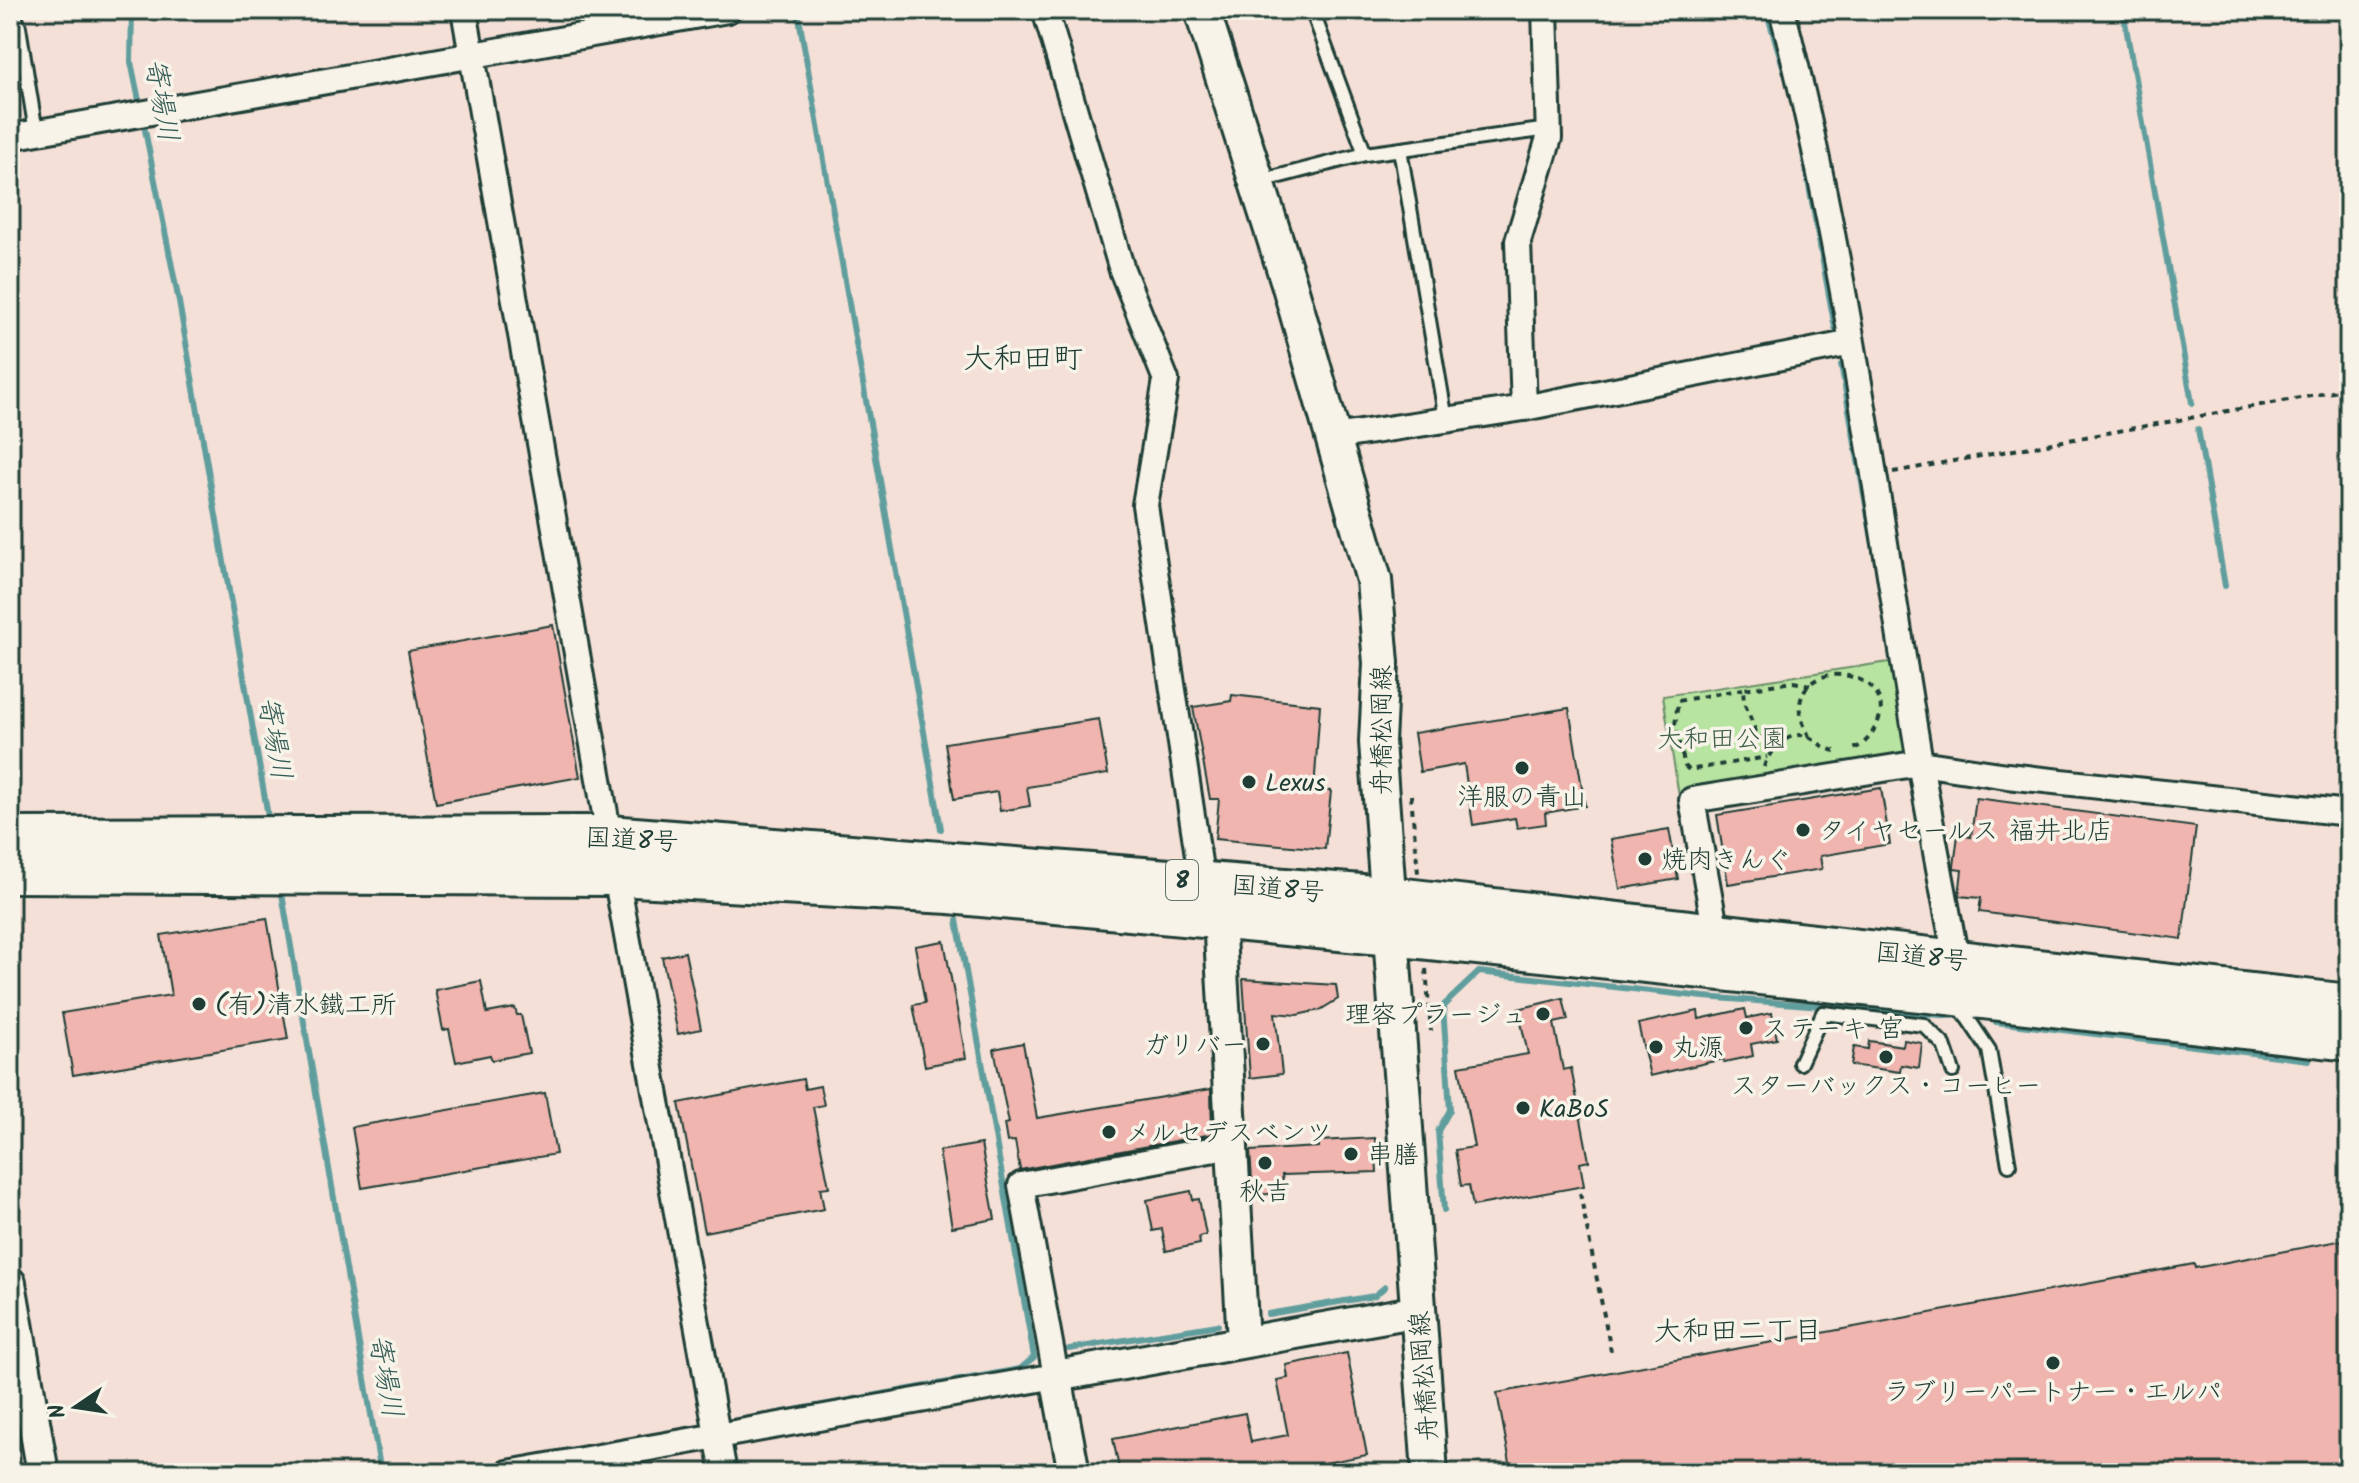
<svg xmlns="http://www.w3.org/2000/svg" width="2359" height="1483" font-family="Kalam,'Klee One',sans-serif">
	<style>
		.green { fill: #b8e4a1; stroke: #6c906a; stroke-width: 2 }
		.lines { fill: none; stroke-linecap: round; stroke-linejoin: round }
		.stream { stroke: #619e9e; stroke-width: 6 }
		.building { fill: #f0b5af; stroke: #1f3d34; stroke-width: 2 }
		.service-casing { stroke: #1f3d34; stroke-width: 18 }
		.minor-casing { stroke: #1f3d34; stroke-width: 30 }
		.tertiary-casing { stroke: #1f3d34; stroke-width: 36 }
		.secondary-casing { stroke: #1f3d34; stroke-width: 40 }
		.trunk-casing { stroke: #1f3d34; stroke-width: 46 }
		.path { stroke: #1f3d34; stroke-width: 4; stroke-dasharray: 6 6; stroke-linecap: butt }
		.service { stroke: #f7f3e8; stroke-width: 12 }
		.minor { stroke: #f7f3e8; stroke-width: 24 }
		.tertiary { stroke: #f7f3e8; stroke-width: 30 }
		.secondary { stroke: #f7f3e8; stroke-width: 34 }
		.trunk { stroke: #f7f3e8; stroke-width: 40 }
		.poi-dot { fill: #1f3d34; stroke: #f7f3e8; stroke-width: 3 }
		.labels { text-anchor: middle; stroke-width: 7; stroke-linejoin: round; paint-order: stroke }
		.shield { fill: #f7f3e8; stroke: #60746a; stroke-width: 2 }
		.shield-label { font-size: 24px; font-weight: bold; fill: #1f3d34 }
		.street-label { font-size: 26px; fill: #1f3d34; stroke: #f7f3e8 }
		.park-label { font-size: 26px; fill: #3e5e4a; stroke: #f7f3e8 }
		.poi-label { font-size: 26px; fill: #1f3d34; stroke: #f7f3e8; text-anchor: start }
		.water-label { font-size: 28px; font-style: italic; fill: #355d57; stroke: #f7f3e8 }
		.neighbourhood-label { font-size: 28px; fill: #1f3d34; stroke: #f7f3e8 }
		.quarter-label { font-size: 30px; fill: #1f3d34; stroke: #f7f3e8 }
	</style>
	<rect width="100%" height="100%" fill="#f5e0d7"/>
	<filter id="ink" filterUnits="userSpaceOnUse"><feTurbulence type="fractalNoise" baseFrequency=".0125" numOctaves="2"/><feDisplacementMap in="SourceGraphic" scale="16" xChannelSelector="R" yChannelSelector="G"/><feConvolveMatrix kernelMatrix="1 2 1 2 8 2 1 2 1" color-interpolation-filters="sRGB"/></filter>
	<g filter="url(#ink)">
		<path class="green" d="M1896,661L1908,747L1893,763L1679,796L1663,696Z"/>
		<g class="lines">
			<path class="stream" d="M132,10L131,62L141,110
				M1766,10L1788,83
				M2123,10L2192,403
				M798,12L941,829
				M143,120L179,302L269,822
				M1803,153L1835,328
				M1841,365L1879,578
				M2198,429L2225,586
				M281,888L381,1473
				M1996,1022L2309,1060
				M1444,1210L1438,1131L1450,1110L1443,1006L1479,972L1704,997L1954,1016
				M1268,1314L1374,1296L1385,1287
				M1069,1349L1218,1325
				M723,1414L728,1422L1020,1369L1034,1357L957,920"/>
		</g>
		<path class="building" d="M553,625L580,777L436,803L408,651Z
			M1232,695L1320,705L1314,790L1331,791L1325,849L1215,839L1219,799H1210L1193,707L1231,701Z
			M1569,708L1585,806L1545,813L1546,824L1517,828L1515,818L1473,825L1464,764L1420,772L1414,733Z
			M1099,719L1108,774L1027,787L1030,806L1000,811L997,792L954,799L945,743Z
			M1881,788L1890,844L1820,856L1822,869L1728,884L1717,815Z
			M1976,798L2196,827L2182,939L1979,912L1981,898L1959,896L1962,870L1954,869V866L1958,835L1971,837Z
			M1669,829L1678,879L1620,889L1611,839Z
			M267,918L288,1039L73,1075L62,1013L171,995L161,935Z
			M944,941L966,1058L925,1066L913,1005L925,1003L915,946Z
			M685,952L701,1029L678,1034L662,957Z
			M1243,979L1336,985L1338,999L1320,1010L1297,1015L1275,1013L1282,1074L1250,1078Z
			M481,981L487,1013L515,1008L517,1015H521L529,1053L492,1060L490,1055L456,1062L449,1029L443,1030L435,990Z
			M1563,998L1568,1020L1554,1023L1563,1070L1571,1068L1589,1161L1580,1163L1584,1186L1473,1206L1469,1185L1461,1186L1455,1150L1474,1147L1459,1066L1528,1054L1518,1009Z
			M1745,1009L1747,1018L1772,1013L1777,1039L1751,1044L1753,1056L1724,1062L1723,1059L1650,1076L1638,1024L1698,1011L1699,1019Z
			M1904,1040L1922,1043L1919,1068L1901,1065L1900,1072L1851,1065L1854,1047L1868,1049L1869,1041L1903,1046Z
			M1023,1043L1037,1118L1211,1089L1212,1134L1020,1170L1015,1141L1007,1142L1004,1124L1009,1123L994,1049Z
			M803,1079L805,1089L820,1086L824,1105L813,1107L829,1187L820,1188L824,1209L704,1232L679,1103Z
			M545,1093L556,1154L362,1188L352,1127Z
			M1375,1138L1377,1172L1282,1175L1284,1193L1253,1195L1250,1151L1319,1147V1141Z
			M981,1144L995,1219L952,1227L939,1151Z
			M1191,1191L1193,1200L1199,1199L1206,1235L1199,1237L1200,1244L1166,1251L1162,1229L1153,1231L1147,1200Z
			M2349,1239V1473H1512L1497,1393L2194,1264L2195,1268Z
			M1347,1353L1367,1455L1325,1463L1327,1473H1120L1113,1439L1245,1413L1251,1442L1288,1435L1277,1380L1288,1378L1286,1365Z"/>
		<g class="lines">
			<g class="service-casing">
				<path id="service" d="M13,10L19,27L36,132
					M1312,10L1365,154
					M1400,149L1446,420
					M1261,181L1365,154L1549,129
					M1958,1004L1989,1050L2009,1165
					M1800,1063L1823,1013L1924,1025L1944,1045L1953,1071"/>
			</g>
			<g class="minor-casing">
				<path id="minor" d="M464,10L609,836
					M1045,10L1122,270L1166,380L1145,505L1202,882
					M1782,10C1846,257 1878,510 1920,762C1931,828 1944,894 1956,959
					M10,137L728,10
					M1524,408L1518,241L1549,138L1545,10
					M1334,437L1524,408L1852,343
					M616,875L724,1473
					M1716,933L1692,800L1920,763L2007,776L2349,813
					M508,1473L1056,1376L1021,1185L1231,1146"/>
			</g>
			<g class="tertiary-casing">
				<path id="tertiary" d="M1219,918L1243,1341
					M10,1283L43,1473
					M1074,1473L1056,1376L1419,1311"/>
			</g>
			<g class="secondary-casing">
				<path id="secondary" d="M1202,10L1289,283L1374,580L1381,663L1377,742L1430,1473"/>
			</g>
			<g class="trunk-casing">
				<path id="trunk" d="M10,838L609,836L1387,897L2349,1005
					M10,872L616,875L950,893L1392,935L1939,993L2349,1040"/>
			</g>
			<path class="path" d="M1893,472L2349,389
				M1743,689L1678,701L1675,726L1685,766L1689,770L1767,757
				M1809,737C1807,730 1801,721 1800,714C1794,651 1902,671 1877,724C1870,737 1865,745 1851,750
				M1777,744L1756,732L1744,702L1743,689L1793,682L1810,685
				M1764,767C1768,751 1791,728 1809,737C1823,745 1821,748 1839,752
				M1411,795L1418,873
				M1426,969L1431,1031
				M1580,1193L1611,1351"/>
			<use href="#service" class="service"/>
			<use href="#minor" class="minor"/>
			<use href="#tertiary" class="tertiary"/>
			<use href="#secondary" class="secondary"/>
			<use href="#trunk" class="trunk"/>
		</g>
	</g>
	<g class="poi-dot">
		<circle cx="1522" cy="768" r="8"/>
		<circle cx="1249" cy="782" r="8"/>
		<circle cx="1803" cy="830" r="8"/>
		<circle cx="1645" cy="859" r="8"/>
		<circle cx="199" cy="1004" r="8"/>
		<circle cx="1543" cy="1014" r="8"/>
		<circle cx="1746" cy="1028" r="8"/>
		<circle cx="1263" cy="1044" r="8"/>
		<circle cx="1656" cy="1047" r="8"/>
		<circle cx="1886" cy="1057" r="8"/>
		<circle cx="1523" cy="1108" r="8"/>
		<circle cx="1109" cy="1132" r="8"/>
		<circle cx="1351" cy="1154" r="8"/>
		<circle cx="1265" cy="1163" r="8"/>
		<circle cx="2053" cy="1363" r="8"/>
	</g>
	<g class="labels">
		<rect class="shield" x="1166" y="860" width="32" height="40" rx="6"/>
		<g class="shield-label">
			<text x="1182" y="888">8</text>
		</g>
		<g class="street-label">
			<text transform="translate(1381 730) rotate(-90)" y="9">舟橋松岡線</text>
			<text transform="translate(632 839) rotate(3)" y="9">国道8号</text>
			<text transform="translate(1278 888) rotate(5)" y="9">国道8号</text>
			<text transform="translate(1922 956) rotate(6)" y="9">国道8号</text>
			<text transform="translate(1423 1376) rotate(-94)" y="9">舟橋松岡線</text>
		</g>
		<g class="park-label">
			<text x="1722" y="747">大和田公園</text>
		</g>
		<g class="poi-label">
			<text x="1265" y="791">Lexus</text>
			<text x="1522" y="805" text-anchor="middle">洋服の青山</text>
			<text x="1819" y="839">タイヤセールス 福井北店</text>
			<text x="1661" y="868">焼肉きんぐ</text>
			<text x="215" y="1013">(有)清水鐵工所</text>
			<text x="1527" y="1023" text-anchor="end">理容プラージュ</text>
			<text x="1762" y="1037">ステーキ 宮</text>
			<text x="1247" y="1053" text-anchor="end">ガリバー</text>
			<text x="1672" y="1056">丸源</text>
			<text x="1886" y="1094" text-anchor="middle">スターバックス・コーヒー</text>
			<text x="1539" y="1117">KaBoS</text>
			<text x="1125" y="1141">メルセデスベンツ</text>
			<text x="1367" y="1163">串膳</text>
			<text x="1265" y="1200" text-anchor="middle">秋吉</text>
			<text x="2053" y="1400" text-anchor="middle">ラブリーパートナー・エルパ</text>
		</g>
		<g class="water-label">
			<text transform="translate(163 100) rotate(80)" y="10">寄場川</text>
			<text transform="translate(276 738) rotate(80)" y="10">寄場川</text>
			<text transform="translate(387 1376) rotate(80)" y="10">寄場川</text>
		</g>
		<g class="neighbourhood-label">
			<text x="1738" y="1340">大和田二丁目</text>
		</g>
		<g class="quarter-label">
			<text x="1023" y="368">大和田町</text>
		</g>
	</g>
	<rect width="2359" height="1483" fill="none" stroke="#f7f3e8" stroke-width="40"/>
	<rect x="20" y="20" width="2319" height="1443" fill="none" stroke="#1f3d34" stroke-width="3" filter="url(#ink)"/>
	<g transform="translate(76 1407) rotate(257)" stroke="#f7f3e8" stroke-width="6" paint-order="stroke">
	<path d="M0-6L14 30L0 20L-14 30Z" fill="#1f3d34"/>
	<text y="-12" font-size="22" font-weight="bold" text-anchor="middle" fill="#1f3d34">N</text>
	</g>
</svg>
